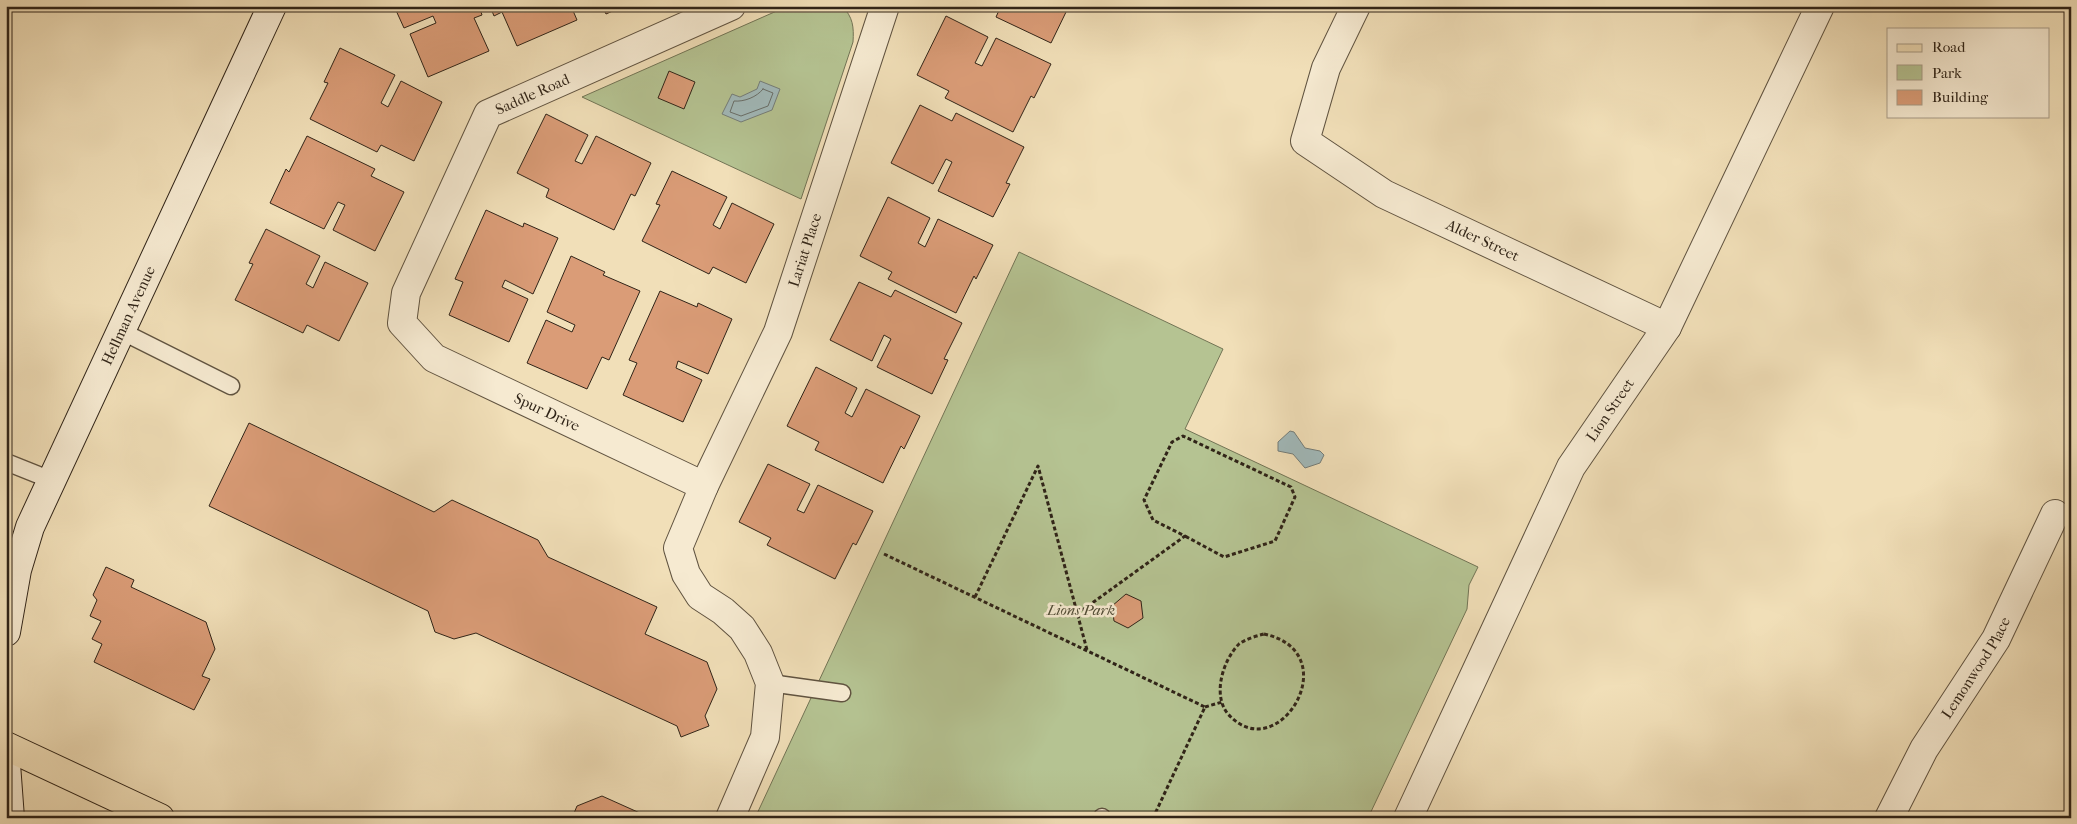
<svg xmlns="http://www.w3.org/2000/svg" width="2077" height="824" font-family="'IM FELL French Canon',serif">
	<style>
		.green { fill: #b5c392; stroke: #727455 }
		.water { fill: #a1b9ba; stroke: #747d79 }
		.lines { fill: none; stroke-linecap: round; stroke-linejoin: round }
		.shore { stroke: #686e69; stroke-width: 1 }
		.building { fill: #da9c77; stroke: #302418 }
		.lane-casing { stroke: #605340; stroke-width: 19 }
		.street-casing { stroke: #605340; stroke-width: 30 }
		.secondary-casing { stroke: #302418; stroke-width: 30 }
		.primary-casing { stroke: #302418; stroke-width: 30 }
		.path { stroke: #302418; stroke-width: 3; stroke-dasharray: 4 2.5; stroke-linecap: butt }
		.lane { stroke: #f6ead1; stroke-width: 16 }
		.street { stroke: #f6ead1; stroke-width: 28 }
		.secondary { stroke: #f6ead1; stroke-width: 28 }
		.primary { stroke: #f1dfb8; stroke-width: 28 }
		.labels { text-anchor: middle; stroke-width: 5; stroke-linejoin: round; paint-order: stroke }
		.street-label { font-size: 15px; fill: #302418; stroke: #f6ead1 }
		.park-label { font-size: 15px; font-style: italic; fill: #514c36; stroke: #f6ead1 }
	</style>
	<rect width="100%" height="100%" fill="#f1dfb8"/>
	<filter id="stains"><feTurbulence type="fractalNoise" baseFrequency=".004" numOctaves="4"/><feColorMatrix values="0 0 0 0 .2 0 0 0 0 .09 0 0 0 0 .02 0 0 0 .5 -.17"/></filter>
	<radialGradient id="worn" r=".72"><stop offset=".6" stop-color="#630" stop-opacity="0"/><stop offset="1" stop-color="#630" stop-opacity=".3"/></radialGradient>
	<path class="green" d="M788,6H842C853,17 854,27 853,42L801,199L582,97Z
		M1019,252L1223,349L1185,429L1478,567L1469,585L1467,609L1368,818H755Z"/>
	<path class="water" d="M760,81L780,89L772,110L741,122L722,114L732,94L740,97L757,89Z
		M1290,431L1294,432L1305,448L1320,451L1324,455L1320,463L1305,468L1293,454L1278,451V442Z"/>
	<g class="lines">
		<path class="shore" d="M763,89L773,93L768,106L741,116L730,112L734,101C744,102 757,97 763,89Z"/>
	</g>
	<path class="building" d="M394,6H479L482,15L474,18L489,51L428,77L410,34L436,23L433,16L404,28Z
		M490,6H571L577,20L517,46L502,12L494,16Z
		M602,6H624L606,14Z
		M1001,6H1064L1063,9L1067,10L1051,43L996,17Z
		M946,16L988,37L975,63L982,66L996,38L1051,64L1034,98L1031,96L1013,132L945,98L949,91L917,75Z
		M340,48L395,75L381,103L388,107L401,81L442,102L414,161L381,145L377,152L310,119L328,83L324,82Z
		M669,71L695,82L684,109L658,98Z
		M920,105L952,121L956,113L1024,147L1006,183L1010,184L993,217L938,191L952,162L946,159L933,184L891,163Z
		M546,114L588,135L575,161L582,164L596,136L651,163L635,196L631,194L614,230L546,197L549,189L517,173Z
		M307,136L375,169L371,176L404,192L375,251L333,230L345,205L338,202L324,229L270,203L286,169L289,172Z
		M672,171L727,197L713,225L720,229L732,203L774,224L746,283L713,267L709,274L642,241L660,205L656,204Z
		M888,197L930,218L918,243L925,247L938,219L993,245L976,279L974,276L956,313L888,279L892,272L860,256Z
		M486,210L523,227L524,223L558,238L533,294L505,280L502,287L528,299L509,342L449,315L463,282L455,279Z
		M266,229L320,256L306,284L313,288L325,262L368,283L339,341L307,325L303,333L235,300L253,264L249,263Z
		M571,256L605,272L603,275L640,291L609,360L602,357L587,389L527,363L546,320L572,332L575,325L547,312Z
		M859,282L891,297L895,290L962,323L944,359L948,360L932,394L877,367L891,339L884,335L872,361L830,340Z
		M660,291L697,307L698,303L732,319L708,374L678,361L676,368L702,380L683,422L623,395L637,363L629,360Z
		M816,367L857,388L845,413L852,417L866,389L920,416L904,449L901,446L883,483L815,450L819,442L787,426Z
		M249,423L434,512L452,500L538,540L548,557L657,607L645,634L707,662L717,689L705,716L709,726L681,737L677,726L476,633L454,639L435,632L428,611L209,506Z
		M768,464L810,484L797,510L804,513L818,485L873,511L856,545L853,543L835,579L767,545L771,538L739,522Z
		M106,567L134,580L131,587L206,622L215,649L202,676L210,679L194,710L94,662L102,644L92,639L101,621L90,616L97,600L93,595Z
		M1126,594L1141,601L1143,618L1128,628L1114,621L1112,606Z
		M602,796L651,818H572L577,806Z"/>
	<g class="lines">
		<g class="lane-casing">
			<path id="lane" d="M121,331L231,386
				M6,462L51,480
				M770,683L842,693
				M1102,818V817"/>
		</g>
		<g class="street-casing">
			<g id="street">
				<path id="s1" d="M1356,6L1326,68L1305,141L1384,194L1667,327"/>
				<path id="s2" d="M704,486L434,358L402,323L406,293L488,114L731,6"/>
				<path id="s3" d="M730,818L765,737L770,683L758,653L742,628L723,611L700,596L686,574L678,548L704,486L778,332L885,6"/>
				<path id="s4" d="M1408,818L1571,467L1667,327L1820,6"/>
				<path id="s5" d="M1889,818L1924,749L1996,639L2055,514"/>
			</g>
		</g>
		<g class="secondary-casing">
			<g id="secondary">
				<path id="s6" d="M6,632L17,570L30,527L272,6"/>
				<path d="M6,764L10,818"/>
			</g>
		</g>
		<g class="primary-casing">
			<path id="primary" d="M6,746L160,818"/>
		</g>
		<path class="path" d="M884,554L1205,707L1153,818
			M975,597L1038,466L1087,650
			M1077,614L1185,536L1153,520L1144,500L1172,442L1183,436L1291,487L1295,497L1275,541L1224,557L1185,536
			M1264,634C1349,652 1278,770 1228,714C1212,695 1223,660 1239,644C1246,639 1256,636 1264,634Z
			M1205,707L1222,702"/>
		<use href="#lane" class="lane"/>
		<use href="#street" class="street"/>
		<use href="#secondary" class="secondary"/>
		<use href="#primary" class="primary"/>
	</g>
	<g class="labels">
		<g class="street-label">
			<text dy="5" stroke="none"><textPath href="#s2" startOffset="622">Saddle Road</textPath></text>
			<text dy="5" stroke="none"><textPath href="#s1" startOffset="349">Alder Street</textPath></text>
			<text dy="5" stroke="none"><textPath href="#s3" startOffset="635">Lariat Place</textPath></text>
			<text dy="5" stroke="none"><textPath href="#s6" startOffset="341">Hellman Avenue</textPath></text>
			<text dy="5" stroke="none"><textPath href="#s4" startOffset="456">Lion Street</textPath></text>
			<text transform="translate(547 412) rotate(25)" y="5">Spur Drive</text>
			<text dy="5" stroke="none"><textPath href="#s5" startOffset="174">Lemonwood Place</textPath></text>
		</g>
		<g class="park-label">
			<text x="1081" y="615">Lions Park</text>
		</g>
	</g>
	<rect width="2077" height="824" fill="none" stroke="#f1dfb8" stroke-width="25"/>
	<rect x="8" y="8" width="2062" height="809" fill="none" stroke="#302418" stroke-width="2.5"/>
	<rect x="12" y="12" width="2052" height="799" fill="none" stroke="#302418"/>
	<rect x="1887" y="28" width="162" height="90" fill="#f6ead1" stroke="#a79b87"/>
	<rect x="1897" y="44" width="25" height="8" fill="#f1dfb8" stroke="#a79b87"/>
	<text x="1932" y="52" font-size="15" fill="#302418">Road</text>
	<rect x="1897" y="65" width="25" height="15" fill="#b5c392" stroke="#a79b87"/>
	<text x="1932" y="78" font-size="15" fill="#302418">Park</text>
	<rect x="1897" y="90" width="25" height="15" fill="#da9c77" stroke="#a79b87"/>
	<text x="1932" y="102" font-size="15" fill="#302418">Building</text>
	<rect width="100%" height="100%" filter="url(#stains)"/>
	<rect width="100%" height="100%" fill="url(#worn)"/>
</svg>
